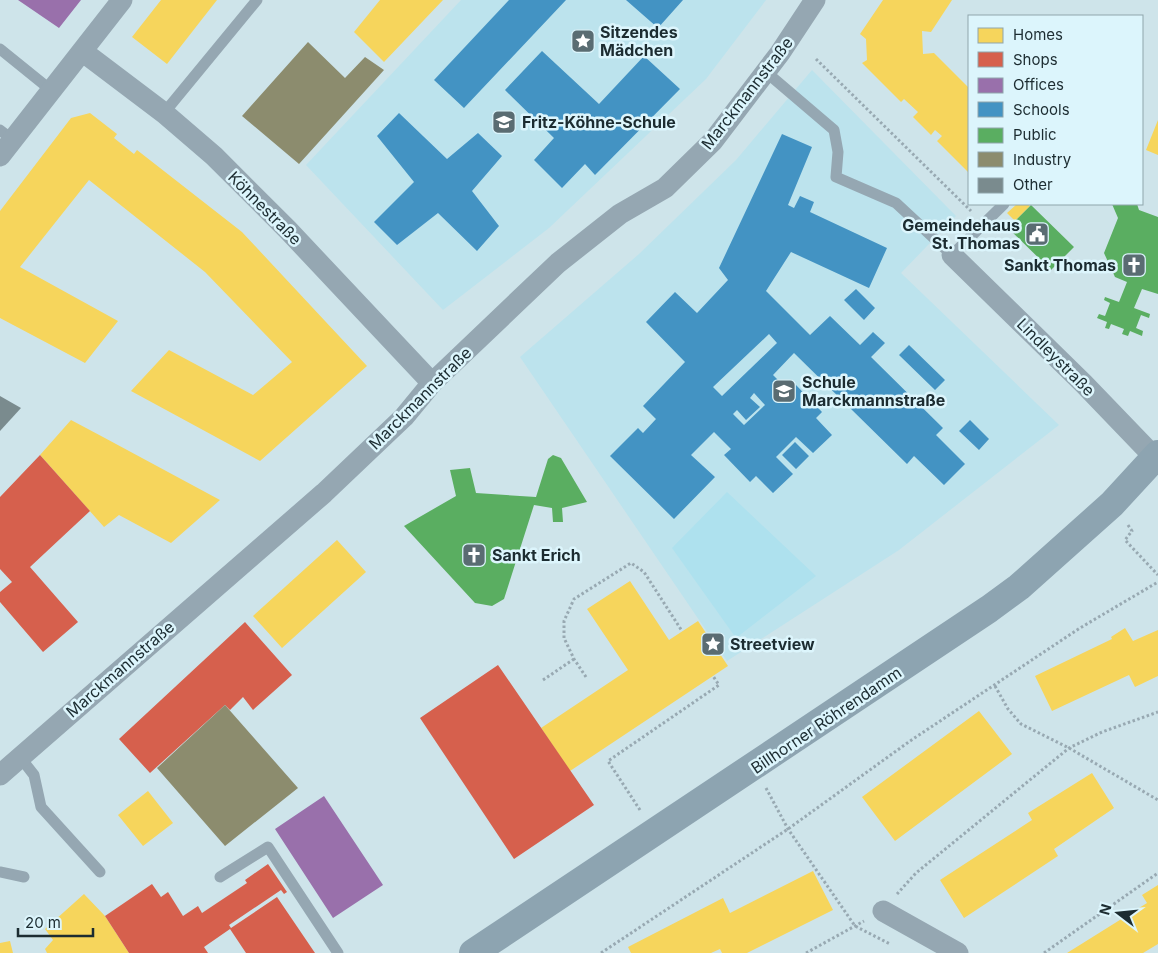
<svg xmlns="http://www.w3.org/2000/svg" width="1158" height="953" font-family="Inter,sans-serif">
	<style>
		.built { fill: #bce3ed }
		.green { fill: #aee1ee }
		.homes { fill: #f6d55c }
		.shops { fill: #d6604d }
		.offices { fill: #9970ab }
		.schools { fill: #4393c3; fill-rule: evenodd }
		.public { fill: #5aae61 }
		.industry { fill: #8c8c6e }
		.building { fill: #7a8b8e }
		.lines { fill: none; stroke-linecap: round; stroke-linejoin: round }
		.path { stroke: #98a9b2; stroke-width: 3; stroke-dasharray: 2.5 2.5; stroke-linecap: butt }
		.lane { stroke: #95a7b2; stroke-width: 11 }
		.street { stroke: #95a7b2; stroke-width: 21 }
		.secondary { stroke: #8da4b1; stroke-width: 28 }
		.labels { text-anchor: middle; stroke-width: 5; stroke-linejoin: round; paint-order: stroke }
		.poi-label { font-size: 16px; font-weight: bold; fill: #1c2c31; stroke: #dcf5fc; text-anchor: start }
		.street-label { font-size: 16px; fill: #1c2c31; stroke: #dcf5fc }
	</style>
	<rect width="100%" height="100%" fill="#cee4ea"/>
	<path class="built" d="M461,0H766L706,79L549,228L443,310L306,165Z
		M812,70L956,216L901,273L1059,425L899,550L727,661L520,357L639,254L736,160Z"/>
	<path class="green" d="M727,492L816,576L736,638L672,548Z"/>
	<path class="homes" d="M161,0H217L167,64L132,37Z
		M380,0H443L384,62L354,32Z
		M883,0H952L931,32L922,31L923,54L934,53L969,88V173L937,141L942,136L935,130L931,135L913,117L918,112L904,99L901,102L862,63L867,60L866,39L860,34Z
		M90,113L117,134L114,138L134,154L137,150L242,232L367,366L260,461L131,391L169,350L253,395L292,362L205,272L89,180L20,267L118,321L85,363L0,318V211L71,118Z
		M1158,120V155L1146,150Z
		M1017,204H1027L1030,206L1015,221L1007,213Z
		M71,420L103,437L220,500L171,543L119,515L104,527L40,455Z
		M337,540L366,572L282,648L253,616Z
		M630,581L669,640L698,621L728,666L570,771L541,728L628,670L587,609Z
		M1125,628L1133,641L1158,630V676L1135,687L1129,675L1052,711L1035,676L1112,639L1111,637Z
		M979,711L1012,754L895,841L862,797Z
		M1092,773L1114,808L1054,849L1058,856L964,918L940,880L1032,820L1028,813Z
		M148,791L173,823L143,846L118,815Z
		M813,871L833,910L747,953H722L720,949L711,953H631L628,947L723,898L730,913Z
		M1158,885V944L1143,953H1067L1147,903L1142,895Z
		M84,894L105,916L129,953H47L45,949L53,940L45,929Z
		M10,941L13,953H0V943Z"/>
	<path class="shops" d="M40,455L90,511L30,567L78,622L43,652L0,602V592L12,582L0,569V497Z
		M245,622L292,675L253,710L243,697L230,710L225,705L150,773L119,739Z
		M498,665L594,805L514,859L420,718Z
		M268,864L287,892L284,894L281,890L229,925L231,928L277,897L315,953H246L230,929L204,947L208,953H129L105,916L152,884L161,897L168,892L183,916L198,906L202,913L247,883L245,880Z"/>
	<path class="offices" d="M18,0H81L59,28Z
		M324,796L383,885L333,918L275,829Z"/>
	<path class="schools" d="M509,0H566L464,108L434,80Z
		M626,0H683L658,28Z
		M542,51L599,104L644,56L680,89L595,175L585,164L562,188L534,160L554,138L505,90Z
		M399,113L447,159L478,133L502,156L472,191L499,226L477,251L438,213L397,245L374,222L414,182L377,136Z
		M782,134L812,147L788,205L794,208L800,196L814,202L810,212L887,248L869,288L791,252L766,291L810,335L830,316L860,345L873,332L885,343L871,357L943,428L936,435L965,464L944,485L914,456L907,464L794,353L773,375L789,391L796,385L822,412L816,418L832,435L813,453L796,437L776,457L793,474L773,493L756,476L750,482L724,455L731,449L714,432L691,455L715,477L674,519L610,456L638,428L643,433L656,419L643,406L685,362L646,322L675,292L697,313L728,280L719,268ZM769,334L777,343L722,396L713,387ZM754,393L765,405L744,425L733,414L737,410L746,420L760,407L750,398Z
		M856,289L875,308L864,320L844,300Z
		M909,345L945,380L935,390L899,355Z
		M970,420L989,439L979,450L959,431Z
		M795,442L809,456L796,469L782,455Z"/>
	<path class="public" d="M1112,204H1137L1139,210L1158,217V294L1142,289L1134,308L1150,314L1149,318L1141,315L1136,328L1143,331L1142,336L1130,331L1128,336L1122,334L1124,329L1111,324L1109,329L1105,328L1107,322L1097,318L1099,314L1105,316L1110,303L1104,300L1105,297L1119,302L1127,282L1115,277L1104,253L1118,218Z
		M1031,205L1074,247L1051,270L1008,228Z
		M553,455L561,458L587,502L562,508L563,522H553L552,508L534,505L504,599L492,606L475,603L404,526L456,496L450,470L470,468L476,493L536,497L548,459Z"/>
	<path class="industry" d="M308,42L345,78L365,57L384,70L299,164L242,116Z
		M225,705L298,788L225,846L157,768Z"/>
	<path class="building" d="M0,396L21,408L0,431Z"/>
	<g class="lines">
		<path class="path" d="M816,59L971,211
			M1128,525L1132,531L1125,540L1158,575
			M586,677L574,659L564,638V621L574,599L631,563L644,572L682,631
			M543,680L574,659
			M995,686L1008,709L1021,724L1069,748L1158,800
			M766,788L788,829L855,926L890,944
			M640,810L608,761L719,685L713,676
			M897,894L916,873L1069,748L1102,732L1158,712
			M601,953L788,829L910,741L1080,628L1158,582
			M806,953L864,921
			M1044,953L1158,873"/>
		<path class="lane" d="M0,49L52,91
			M766,72L834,130L838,152L836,177L896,203L952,255L1004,204
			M164,113L257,0
			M0,130L13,140
			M20,757L34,775L41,807L100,872
			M0,872L24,877
			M220,877L268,847L338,953"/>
		<path class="street" d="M82,51L164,113L214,156L288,230L432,383
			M0,156L122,0
			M952,255L1084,384L1158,461
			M0,775L324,493L404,417L432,383L558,263L620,214L665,188L713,141L780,53L815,0
			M883,911L958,953"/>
		<path class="secondary" d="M473,953L989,609L1019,587L1112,504L1158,454"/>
	</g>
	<defs>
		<g id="sight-square" transform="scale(1.25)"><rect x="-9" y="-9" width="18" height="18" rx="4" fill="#5a6c72" stroke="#dcf5fc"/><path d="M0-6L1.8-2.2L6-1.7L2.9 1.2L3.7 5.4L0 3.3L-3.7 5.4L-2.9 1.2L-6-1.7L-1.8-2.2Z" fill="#fff"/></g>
		<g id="school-square" transform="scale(1.25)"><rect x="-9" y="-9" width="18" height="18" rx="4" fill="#5a6c72" stroke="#dcf5fc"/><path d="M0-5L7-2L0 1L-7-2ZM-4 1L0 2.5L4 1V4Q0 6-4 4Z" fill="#fff"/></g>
		<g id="civic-square" transform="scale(1.25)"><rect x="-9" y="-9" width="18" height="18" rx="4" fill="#5a6c72" stroke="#dcf5fc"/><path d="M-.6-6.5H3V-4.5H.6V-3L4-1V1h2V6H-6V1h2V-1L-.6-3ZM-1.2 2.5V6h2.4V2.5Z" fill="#fff"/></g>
		<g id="church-square" transform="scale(1.25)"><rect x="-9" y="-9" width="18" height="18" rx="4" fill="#5a6c72" stroke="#dcf5fc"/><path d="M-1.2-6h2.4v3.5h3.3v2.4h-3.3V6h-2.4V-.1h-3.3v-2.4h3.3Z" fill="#fff"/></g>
	</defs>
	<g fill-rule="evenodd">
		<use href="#sight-square" x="583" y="41"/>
		<use href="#school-square" x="504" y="122"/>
		<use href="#civic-square" x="1037" y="234"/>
		<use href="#church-square" x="1134" y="265"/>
		<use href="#school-square" x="784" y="391"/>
		<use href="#church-square" x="474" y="555"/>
		<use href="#sight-square" x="713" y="644"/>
	</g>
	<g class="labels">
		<g class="poi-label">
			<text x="600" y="38">Sitzendes<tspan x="600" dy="18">Mädchen</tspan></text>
			<text x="522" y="128">Fritz-Köhne-Schule</text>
			<text x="1020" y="231" text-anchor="end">Gemeindehaus<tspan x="1020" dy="18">St. Thomas</tspan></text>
			<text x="1116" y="271" text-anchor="end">Sankt Thomas</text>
			<text x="802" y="388">Schule<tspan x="802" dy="18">Marckmannstraße</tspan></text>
			<text x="492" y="561">Sankt Erich</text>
			<text x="730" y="650">Streetview</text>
		</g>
		<g class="street-label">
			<text transform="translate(747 93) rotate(-52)" y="6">Marckmannstraße</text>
			<text transform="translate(265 208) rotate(45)" y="6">Köhnestraße</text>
			<text transform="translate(1056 357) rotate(45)" y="6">Lindleystraße</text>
			<text transform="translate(420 398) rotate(-45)" y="6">Marckmannstraße</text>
			<text transform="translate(120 669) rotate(-41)" y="6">Marckmannstraße</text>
			<text transform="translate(826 720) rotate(-34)" y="6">Billhorner Röhrendamm</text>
		</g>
	</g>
	<rect x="968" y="15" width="175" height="190" fill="#dcf5fc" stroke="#8fa5ab"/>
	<rect x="978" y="28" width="25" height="15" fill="#f6d55c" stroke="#8fa5ab"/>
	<text x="1013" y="40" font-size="15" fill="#1c2c31">Homes</text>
	<rect x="978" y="52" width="25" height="15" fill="#d6604d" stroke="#8fa5ab"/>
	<text x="1013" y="65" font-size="15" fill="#1c2c31">Shops</text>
	<rect x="978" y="78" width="25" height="15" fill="#9970ab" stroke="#8fa5ab"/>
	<text x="1013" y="90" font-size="15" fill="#1c2c31">Offices</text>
	<rect x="978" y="102" width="25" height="15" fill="#4393c3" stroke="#8fa5ab"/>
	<text x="1013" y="115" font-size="15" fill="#1c2c31">Schools</text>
	<rect x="978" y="128" width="25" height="15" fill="#5aae61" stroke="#8fa5ab"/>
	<text x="1013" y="140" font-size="15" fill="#1c2c31">Public</text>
	<rect x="978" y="152" width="25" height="15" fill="#8c8c6e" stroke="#8fa5ab"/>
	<text x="1013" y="165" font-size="15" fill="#1c2c31">Industry</text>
	<rect x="978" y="178" width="25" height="15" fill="#7a8b8e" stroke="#8fa5ab"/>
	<text x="1013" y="190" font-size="15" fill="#1c2c31">Other</text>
	<g transform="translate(1118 913) rotate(286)" stroke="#dcf5fc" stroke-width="4" paint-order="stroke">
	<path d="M0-4L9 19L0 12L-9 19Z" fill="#1c2c31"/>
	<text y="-8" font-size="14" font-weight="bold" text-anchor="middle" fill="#1c2c31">N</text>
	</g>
	<path d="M18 928v8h75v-8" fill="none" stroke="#1c2c31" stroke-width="2.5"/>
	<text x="25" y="928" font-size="15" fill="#1c2c31" stroke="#dcf5fc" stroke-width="4" paint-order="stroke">20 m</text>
</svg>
